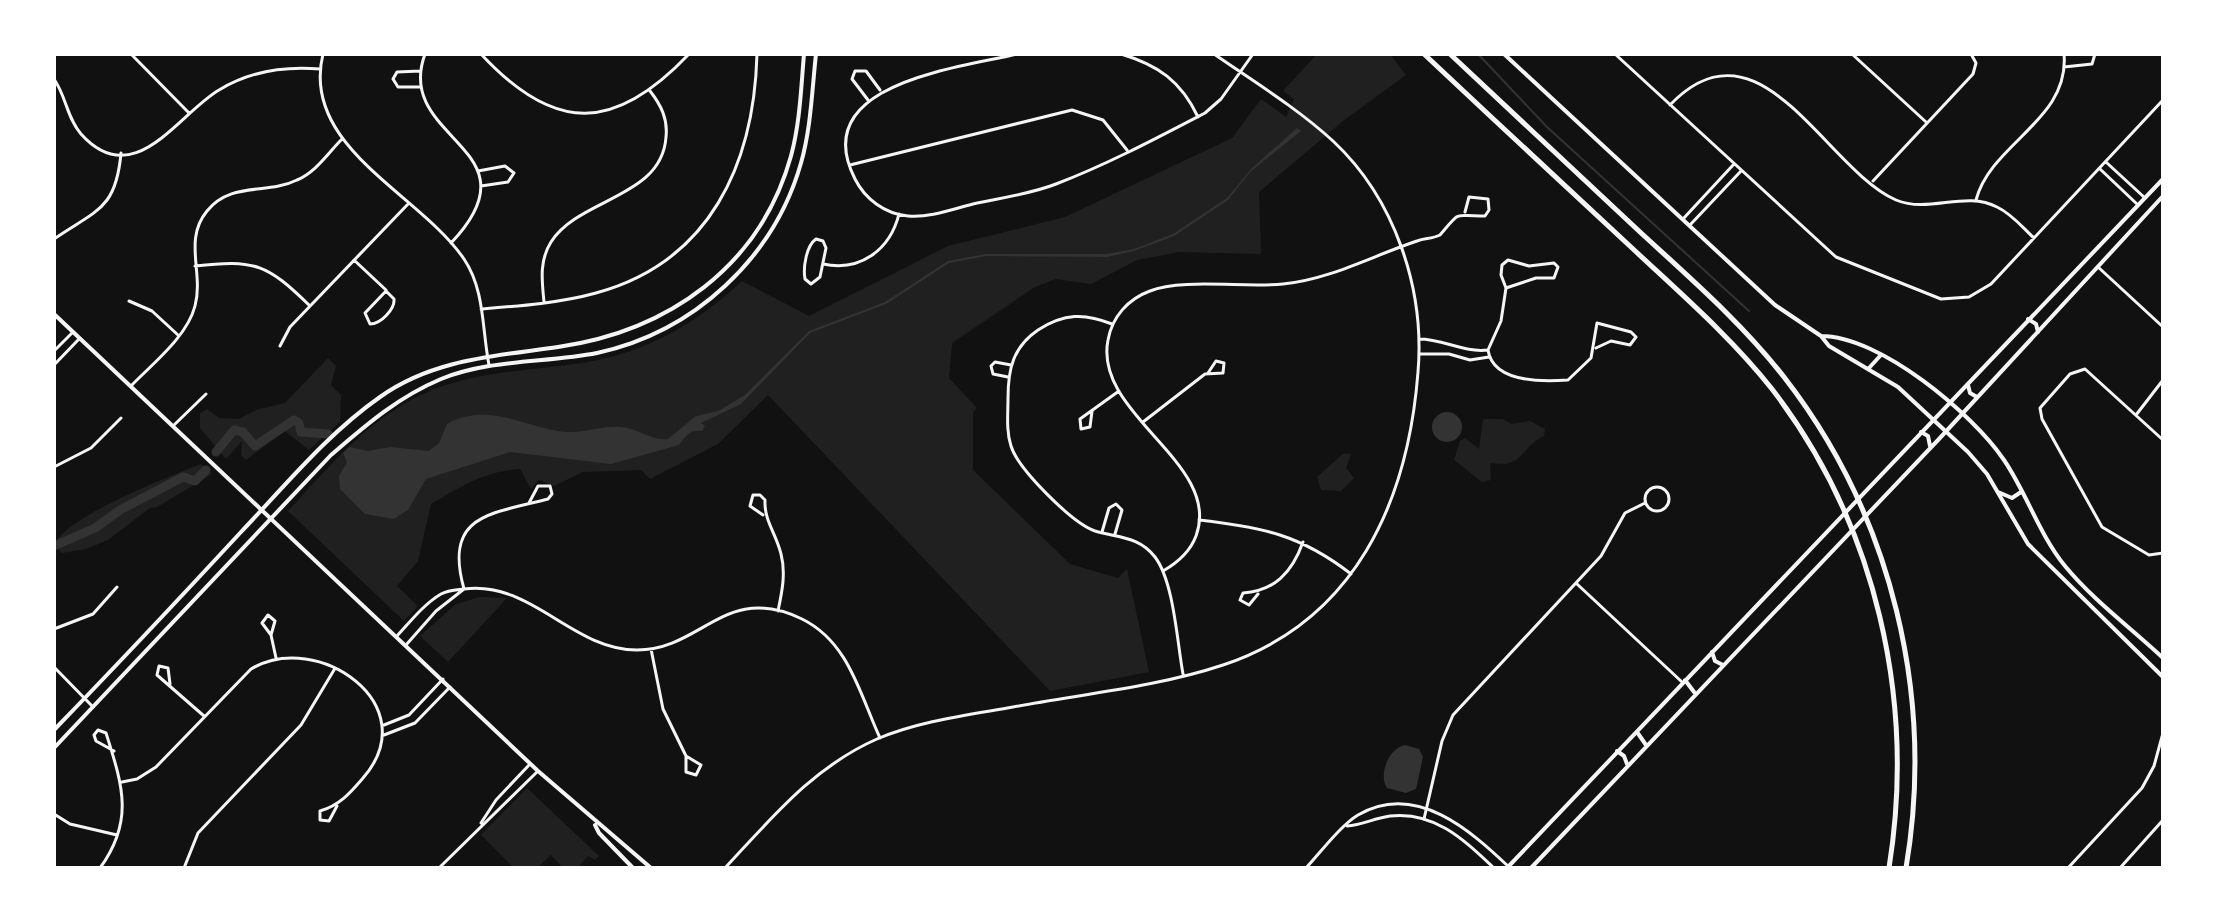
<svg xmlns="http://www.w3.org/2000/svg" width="2217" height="922" font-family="Helvetica,sans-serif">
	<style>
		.green { fill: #202020 }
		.water { fill: #333 }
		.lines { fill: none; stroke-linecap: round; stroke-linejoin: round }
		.stream { stroke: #333; stroke-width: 2 }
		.river { stroke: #333; stroke-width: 9 }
		.minor { stroke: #f5f5f5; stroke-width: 3 }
		.tertiary { stroke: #f5f5f5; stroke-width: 3 }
		.secondary { stroke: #f5f5f5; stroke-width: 4 }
		.motorway { stroke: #f5f5f5; stroke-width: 5 }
	</style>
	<rect width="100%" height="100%" fill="#111"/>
	<path class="green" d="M1317,54H1390L1406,75L1343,121L1259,192L1261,254L1179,252L1137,260L1091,284L1056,279L1035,287L952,343L949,378L977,408L973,412V470L1070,564L1118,578L1127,569L1149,672L1050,691L768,395L718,444L650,479L641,470L583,472L554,486L539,480L531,489L520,469C485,471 460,487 431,504L418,561L397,586L418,606L404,621L288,511C331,465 371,415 432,390C481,370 535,371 587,362C647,352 699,322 742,281L809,316L948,246L1065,217L1232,138L1261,99L1286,117L1294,99L1283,91Z
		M328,358L336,366L331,385L341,395L340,422L309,450L285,431L246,460L241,455L242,441L226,459L200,428V413L207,409L219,418L239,419L256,410L285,403Z
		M1483,419H1503L1511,424L1530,421L1545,429L1544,436C1518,449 1525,468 1490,463L1491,480L1482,482L1454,460L1460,441L1465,438L1479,449Z
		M1344,453L1351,454L1346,468L1354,478L1341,491L1321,490L1317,477Z
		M201,464L212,474L157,507L150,508L108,540L86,549L62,553L54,545C65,517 170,476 201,464Z
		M480,597L507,598L448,662L420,636L456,604Z
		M527,788L599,856L595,860L588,856L577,868H563L551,855L537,868H514L481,835Z"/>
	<path class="water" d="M1297,128L1301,131L1250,172L1228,200L1174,236L1134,251L1107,257L986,256L949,263L886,304L810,333L741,404L701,423L705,426L702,431C689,429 686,436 679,445L611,464L510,452L426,479L408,510L394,519L365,514L340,489L339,476L347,462L343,453L349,447L368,451L390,447L429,451L439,443L447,424C488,401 526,428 566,432C585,433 604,425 621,427C638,428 650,441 668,439L696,416L718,411L745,395L809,331L885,302L948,261L985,254H1107L1134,249L1173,234L1227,198L1252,168Z
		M1432 427a15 15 0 1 1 30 0a15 15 0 1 1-30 0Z
		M1405,745L1419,749L1423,757L1416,789L1406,793L1387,788C1378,774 1389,748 1405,745Z"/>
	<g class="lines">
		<path class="stream" d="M1478,54L1547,127L1749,311"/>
		<path class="river" d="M216,452L234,430L243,432L255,446L294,420L299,423L301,432L328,434
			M54,546L95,528L120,510L183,477L195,481L206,470"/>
		<path class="minor" d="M131,54L189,113
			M323,54C300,147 420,194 464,259C485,290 482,330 489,365
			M425,54C393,141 542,147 451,243
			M481,54C555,134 615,132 689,54
			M1017,54C960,68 806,83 855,179C865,199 885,214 908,216C929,218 953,209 973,204C1000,198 1031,194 1056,184C1106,165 1157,138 1205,113L1221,99L1253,54
			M1121,54C1158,65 1181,81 1198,117
			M1615,54L1836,257L1941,299L1969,297L1991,284L2163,100
			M1852,54L1926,122
			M2064,67L2092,64L2095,54
			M54,79C66,96 67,118 81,134C134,193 178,114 219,90C250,71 284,66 320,69
			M420,87H398L393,79L397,72L420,71
			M868,100L852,79L855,71H866L880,90
			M1670,105C1760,11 1825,169 1896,200C1930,214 1965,190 1997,207C2012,214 2023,228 2034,238
			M2107,163L2145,198
			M850,165L1072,110L1103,120L1127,150
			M2100,169L2138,205
			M478,171L505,166L514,173L508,182L481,186
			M1873,181L1973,74L1976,63L1971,54
			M1976,200C1991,143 2070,120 2064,54
			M1683,219L1734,164
			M1690,225L1741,171
			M54,239C96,210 116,210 121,153
			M816,239L823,241L826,248L820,277L811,284L805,279C803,268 806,246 816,239Z
			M354,260L386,290
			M823,264C860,272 890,250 899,214
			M195,266C255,259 267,264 310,306
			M2098,267L2163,327
			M1506,288L1536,278H1554L1558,267L1554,263L1529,266L1508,260L1502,265L1501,275L1506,288L1501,321L1488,350C1493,383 1541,382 1568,380L1591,358L1597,323L1631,332L1636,337L1630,345L1611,341L1596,348
			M386,291L394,299C395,309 381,324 370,324L365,313Z
			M129,301L152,311L178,335
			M544,302C542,281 539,261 551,242C579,198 662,198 666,137C668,119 661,105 650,91
			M481,309C519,306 560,303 596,293C710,262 754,164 757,54
			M1112,324C1085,313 1064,313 1038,330C1013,347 1008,369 1008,398C1008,414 1006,431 1011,446C1018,469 1072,523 1095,531C1118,538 1139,536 1155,557C1174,582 1177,642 1183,674
			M1419,339C1444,339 1463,353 1488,350
			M280,346L290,327L409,203
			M54,351L73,332
			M1419,354H1449L1470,360L1489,357
			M54,365L79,339
			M1008,377L993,374L991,366L995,362L1011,365
			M131,386C152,364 187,337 195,306C204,273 183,240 207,211C231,181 267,195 297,180C316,172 328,153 342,139
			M1092,411L1090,427L1081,429L1080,419L1119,391
			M2136,415L2163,380
			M1143,422L1205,374L1223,373L1224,363L1216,361L1208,373
			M173,426L206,394
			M2163,440L2085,369L2070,374L2040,408L2042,419L2102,527L2149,555L2163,553
			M54,467L91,448L121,418
			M1645 499a12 12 0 1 1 24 0a12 12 0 1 1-24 0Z
			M763,515L750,506L753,495H760L765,500C764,521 776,533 781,554C786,573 782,592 778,611
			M1199,520C1262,527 1301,535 1351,574
			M1102,532L1109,508L1116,504L1122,510L1115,534
			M1163,571C1177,563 1190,552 1196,536C1223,463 1093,415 1108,340C1112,317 1128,299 1150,291C1181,278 1246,288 1283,284C1331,279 1372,256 1417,241C1425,238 1432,239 1440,235C1463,208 1453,217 1485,216L1489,210L1488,199L1469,197L1465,212
			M1577,584L1682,682
			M464,589C443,514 491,514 548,499L552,494L550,486H538L529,503
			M1258,594L1249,605L1240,600L1243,593C1274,591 1292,573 1303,542
			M54,629L93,614L117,587
			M271,635L262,623L268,615L275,621L271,635L276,658
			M397,636C410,622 424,604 441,594C448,590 455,590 464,589C531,580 572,650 637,650C702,650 725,582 802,619C849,642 860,695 880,738
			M406,645L436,611L464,589
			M651,649L663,709L686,756V772L696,775L701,765L686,756
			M54,667L93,707
			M170,684L168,668L159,666L157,675L204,716
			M384,725L409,715L443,679
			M384,735L415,723L450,687
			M122,782L137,779L156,767L251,669C317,629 427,705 363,778C350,793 340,805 320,811V820L329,821L337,806
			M54,814L70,824L117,835
			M1424,819L1442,741L1453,715L1601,556L1625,513L1645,503
			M481,823L496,800L530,764
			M100,868C135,820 122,784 106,733L98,730L94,735L96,741L114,751
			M184,868L198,833L301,725L334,670
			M439,868L538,771
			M725,868C771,819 813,767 877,739C919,721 968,715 1013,707C1082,694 1157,687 1223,665C1355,621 1408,502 1418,372C1425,289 1395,199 1333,141C1297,108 1253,81 1214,54
			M2068,868L2142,788L2154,766L2163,733
			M2120,868L2163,820"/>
		<path class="tertiary" d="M1347,826C1362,825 1375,818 1390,816C1435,811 1464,840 1494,868
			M1306,868C1320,853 1341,825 1358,815C1416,781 1471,831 1510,868"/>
		<path class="secondary" d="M1504,54L1775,305L1821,336L1829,346L1898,387L1968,452L1987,474L2028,544L2163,677
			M54,314L538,771L651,868
			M2028,319L2036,324L2038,332
			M1821,336C1880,336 1972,413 2004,460C2027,494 2039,534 2065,566C2093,600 2131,628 2163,658
			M1869,368L1880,356
			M1968,385L1970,393L1977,397
			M1921,432L1928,436L1930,446
			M1998,492L2012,498L2021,492
			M1712,652L1715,661L1723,665
			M1685,680L1694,692
			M54,730C117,665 179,599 241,532C285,486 327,434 380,397C433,359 496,356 558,347C668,331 760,267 791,156C800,123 801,88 804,54
			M1637,732L1646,745
			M54,748L331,455C366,425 398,397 441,379C490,359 546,363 597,353C694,332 774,258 801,163C811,128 812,90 816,54
			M1617,751L1624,756L1627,764
			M595,825L599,833L633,868
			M1507,868L2163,179
			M1531,868L1939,439L2163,196"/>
		<path class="motorway" d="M1424,54C1493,119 1562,183 1632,248C1680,293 1731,337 1772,389C1876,524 1916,700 1889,868
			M1450,54C1513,113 1576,172 1640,232C1690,278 1742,323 1784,377C1892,516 1935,696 1906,868"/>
	</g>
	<rect width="2217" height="922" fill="none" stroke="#ffffff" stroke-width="112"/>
</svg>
